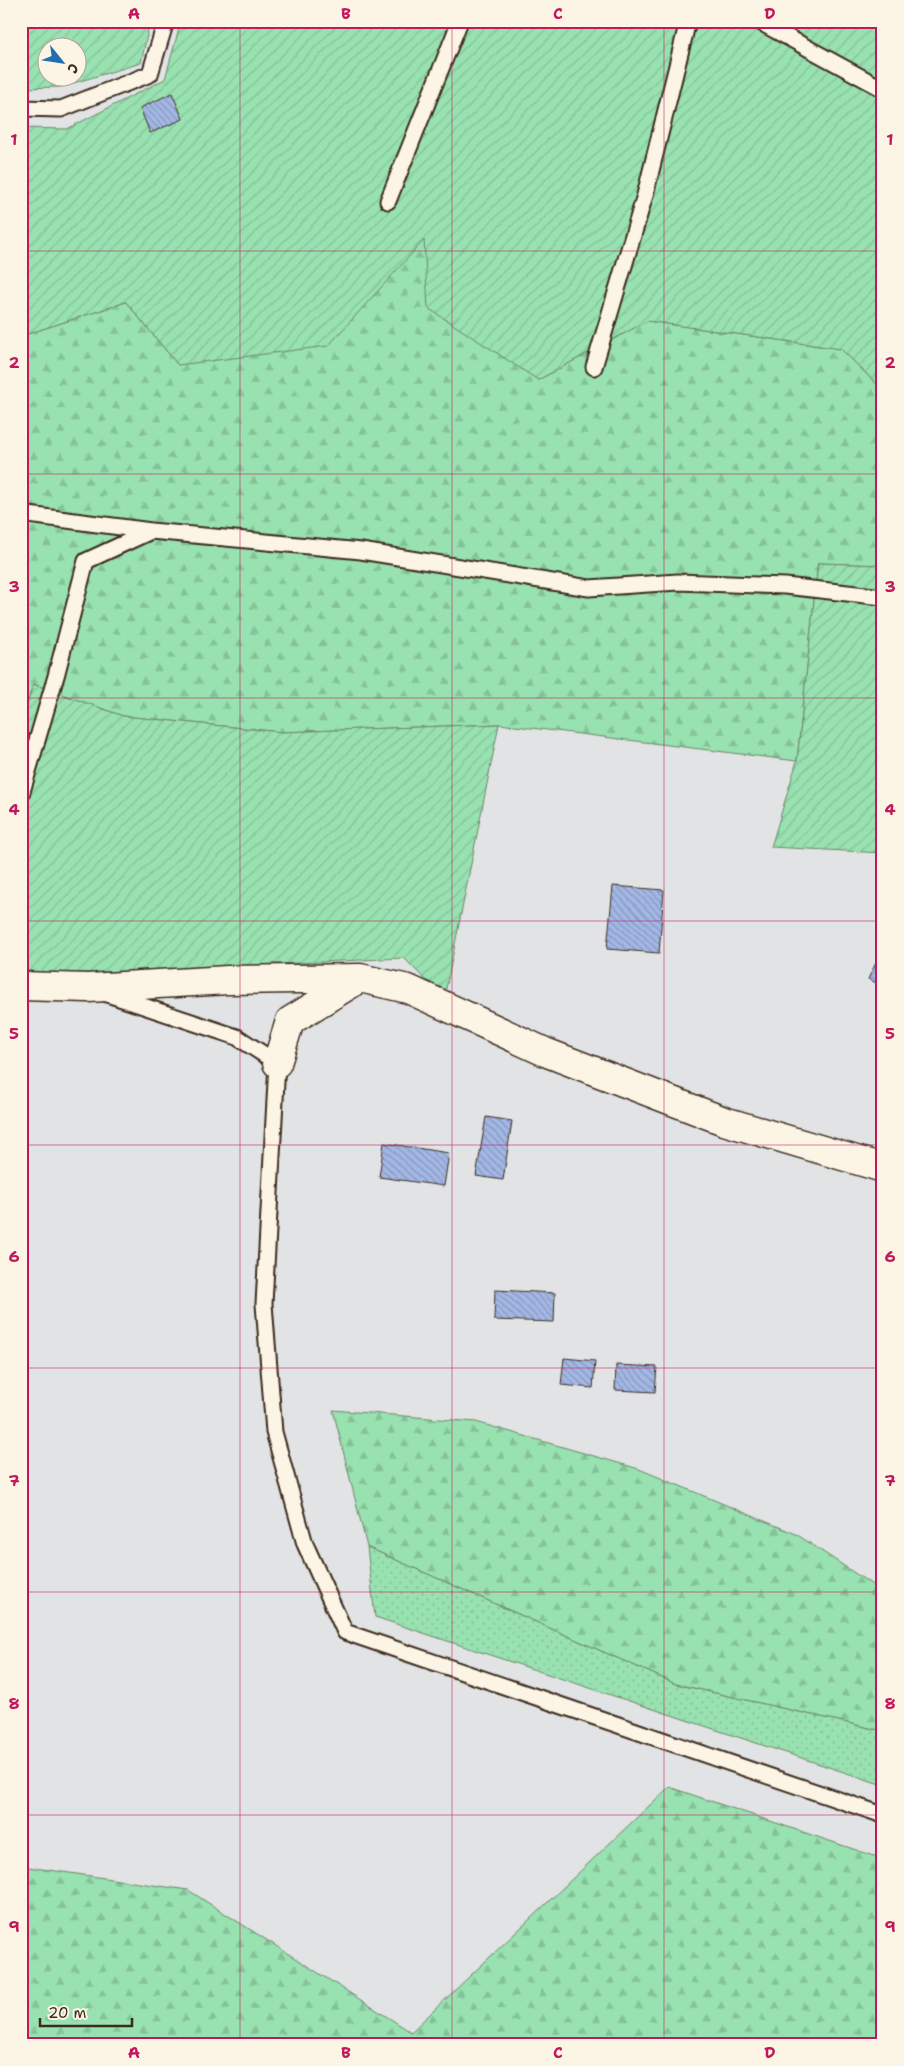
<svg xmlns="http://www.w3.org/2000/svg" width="904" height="2066" font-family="'Shantell Sans',sans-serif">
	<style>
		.grass { fill: url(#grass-dots); stroke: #6a8667 }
		.forest { fill: url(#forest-firs); stroke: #6a8667 }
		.garden { fill: url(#garden-furrows); stroke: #6a8667; fill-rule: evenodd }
		.building { fill: url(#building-back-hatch); stroke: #3b2a1e }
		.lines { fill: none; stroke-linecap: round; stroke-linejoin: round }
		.service-casing { stroke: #3b2a1e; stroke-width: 19 }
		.minor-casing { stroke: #3b2a1e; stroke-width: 31 }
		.service { stroke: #fcf5e5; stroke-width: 15 }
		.minor { stroke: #fcf5e5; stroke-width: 28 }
		.grid { fill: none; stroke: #c2185b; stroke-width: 1; stroke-opacity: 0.55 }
		.neatline { fill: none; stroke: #c2185b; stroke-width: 2 }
		.grid-label { font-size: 16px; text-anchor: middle; font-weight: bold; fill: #c2185b }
	</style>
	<defs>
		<pattern id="grass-dots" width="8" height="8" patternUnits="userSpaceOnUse" patternTransform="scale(1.25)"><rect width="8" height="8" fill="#98e1b0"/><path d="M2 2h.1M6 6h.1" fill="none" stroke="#84c197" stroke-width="1.8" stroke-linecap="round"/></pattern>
		<pattern id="forest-firs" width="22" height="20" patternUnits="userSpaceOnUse" patternTransform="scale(1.25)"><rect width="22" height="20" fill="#98e1b0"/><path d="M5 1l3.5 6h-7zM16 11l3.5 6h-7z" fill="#84c197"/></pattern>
		<pattern id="garden-furrows" width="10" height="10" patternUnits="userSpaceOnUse" patternTransform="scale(1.25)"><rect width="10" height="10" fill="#98e1b0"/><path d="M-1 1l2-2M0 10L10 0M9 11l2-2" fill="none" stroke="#84c197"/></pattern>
		<pattern id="building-back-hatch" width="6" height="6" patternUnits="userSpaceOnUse" patternTransform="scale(1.25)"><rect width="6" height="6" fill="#a3b8e6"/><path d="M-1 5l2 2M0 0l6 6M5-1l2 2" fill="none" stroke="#8696ba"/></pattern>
	</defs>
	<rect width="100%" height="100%" fill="#e1e3e5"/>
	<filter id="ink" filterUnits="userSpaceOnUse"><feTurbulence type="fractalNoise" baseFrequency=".02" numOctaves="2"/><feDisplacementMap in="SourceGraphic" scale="10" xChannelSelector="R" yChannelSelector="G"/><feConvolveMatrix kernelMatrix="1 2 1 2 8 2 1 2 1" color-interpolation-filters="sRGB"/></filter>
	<g filter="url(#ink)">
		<path class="grass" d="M367,1547L676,1684L883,1731V1785L375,1617Z"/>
		<path class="forest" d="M424,240L538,380L647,321L841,349L883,390V565L818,563L797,761L499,724L282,732L123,716L33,684L21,726V336L126,302L178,365Z
			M333,1410L476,1422L639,1469L796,1534L883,1592V1731L676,1684L367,1547Z
			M669,1787L883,1859V2045H21V1866L188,1890L411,2032Z"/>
		<path class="garden" d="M21,21H150L141,63L60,87L21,88ZM48,48H78V78H48Z
			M181,21H883V390L841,349L647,321L538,380L428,308L424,240L328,346L178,365L126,302L21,336V128L67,129L165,79Z
			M818,563L883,565V853L771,847L797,761Z
			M33,684L123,716L282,732L499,724L444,999L404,958L21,976V726Z"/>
		<path class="building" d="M172,93L183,119L150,133L140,108Z
			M613,886L664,890L659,953L607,949Z
			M883,949V986L868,979Z
			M486,1117L512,1121L503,1180L476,1176Z
			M384,1143L449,1153L444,1186L379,1177Z
			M495,1290L555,1293L554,1322L494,1320Z
			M564,1358L595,1361L593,1388L561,1385Z
			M616,1365L657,1367L655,1392L615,1390Z"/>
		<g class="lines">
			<g class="service-casing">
				<path id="service" d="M758,21L883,89
					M21,108L61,109L150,74L166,21
					M388,201L460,21
					M594,367L645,195L688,21
					M21,514L151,531
					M21,795L56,676L86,561L151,531L361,551L589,588L678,582L785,586L883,597
					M104,993L237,1037L277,1063L264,1304L274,1432L305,1544L345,1632L883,1815"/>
			</g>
			<g class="minor-casing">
				<path id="minor" d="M21,986L88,988L228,980L360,978
					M277,1063L290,1021L360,978L408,989L545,1052L724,1121L883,1168"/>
			</g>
			<use href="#service" class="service"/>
			<use href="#minor" class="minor"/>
		</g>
	</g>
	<path class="grid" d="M240,21V2045M452,21V2045M664,21V2045M21,251H883M21,474H883M21,698H883M21,921H883M21,1145H883M21,1368H883M21,1592H883M21,1815H883"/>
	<rect width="904" height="2066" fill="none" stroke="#fcf5e5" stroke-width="55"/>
	<g transform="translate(62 62) rotate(120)"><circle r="24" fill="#fcf5e5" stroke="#afa495"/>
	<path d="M0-4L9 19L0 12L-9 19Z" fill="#1f6fb2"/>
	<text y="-8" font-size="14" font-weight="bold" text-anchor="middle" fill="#3b2a1e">С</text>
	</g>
	<path d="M40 2018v8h92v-8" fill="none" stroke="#3b2a1e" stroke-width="2.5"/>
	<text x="48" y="2018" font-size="15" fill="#3b2a1e" stroke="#fcf5e5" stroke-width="4" paint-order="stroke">20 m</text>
	<rect x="28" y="28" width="848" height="2010" class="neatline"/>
	<g class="grid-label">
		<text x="134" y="19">A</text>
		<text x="346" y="19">B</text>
		<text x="558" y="19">C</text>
		<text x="770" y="19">D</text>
		<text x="14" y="145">1</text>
		<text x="890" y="145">1</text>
		<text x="14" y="368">2</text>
		<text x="890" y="368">2</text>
		<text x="14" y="592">3</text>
		<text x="890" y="592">3</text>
		<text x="14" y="815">4</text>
		<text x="890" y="815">4</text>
		<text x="14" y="1039">5</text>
		<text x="890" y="1039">5</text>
		<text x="14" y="1262">6</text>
		<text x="890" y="1262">6</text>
		<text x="14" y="1486">7</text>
		<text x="890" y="1486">7</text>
		<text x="14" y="1709">8</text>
		<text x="890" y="1709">8</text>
		<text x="14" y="1932">9</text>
		<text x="890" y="1932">9</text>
		<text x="134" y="2058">A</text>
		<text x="346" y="2058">B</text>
		<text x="558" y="2058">C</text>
		<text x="770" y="2058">D</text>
	</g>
</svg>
